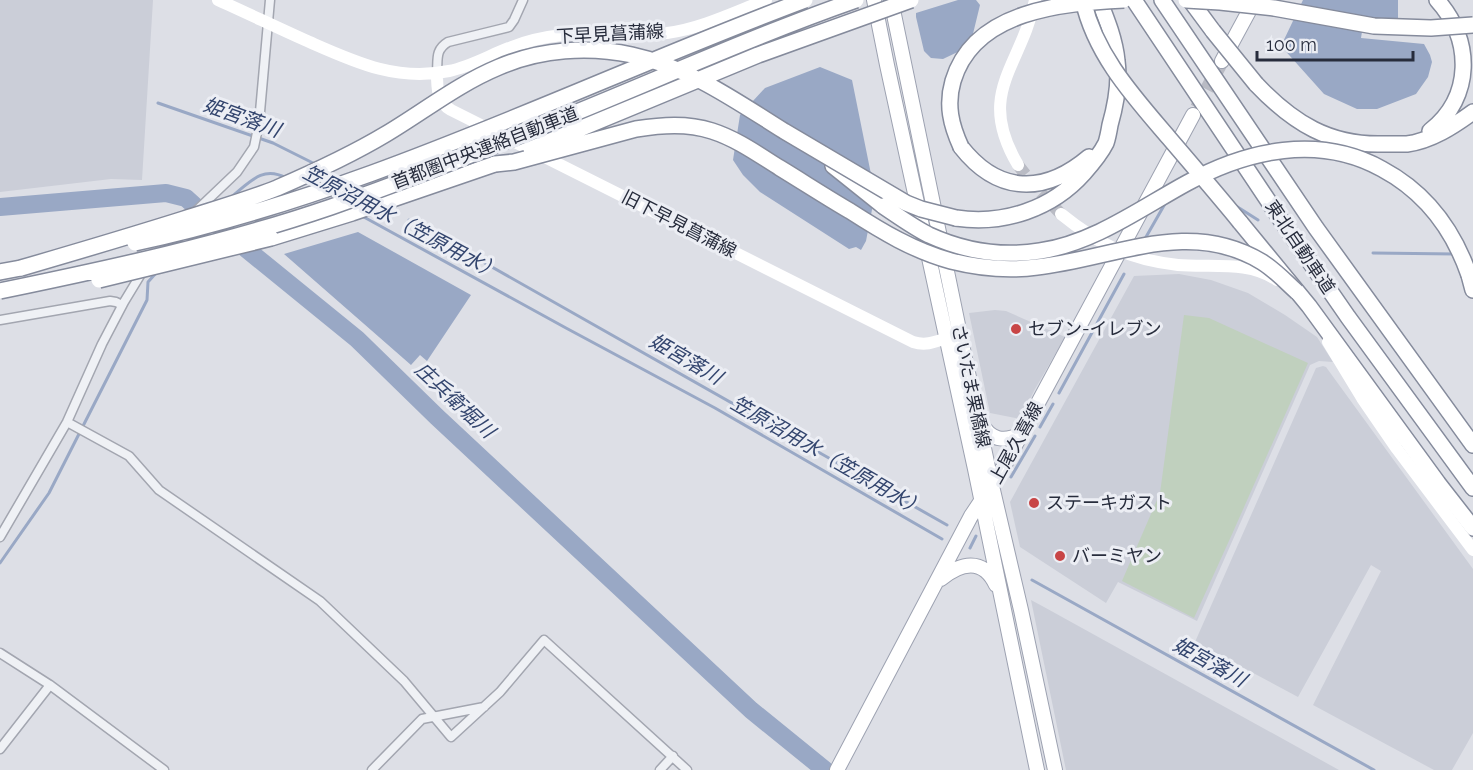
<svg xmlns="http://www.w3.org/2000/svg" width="1473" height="770" font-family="Raleway,'Noto Sans JP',sans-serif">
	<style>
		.built { fill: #cbced8 }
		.green { fill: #c0d0be }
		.water { fill: #99a8c5 }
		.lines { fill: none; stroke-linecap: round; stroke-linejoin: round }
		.stream { stroke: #99a8c5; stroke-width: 3 }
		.river { stroke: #99a8c5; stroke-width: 18 }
		.secondary-tunnel { stroke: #b9bbc4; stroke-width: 12; stroke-dasharray: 12 6; stroke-linecap: butt }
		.primary-tunnel { stroke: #b9bbc4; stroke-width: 14; stroke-dasharray: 14 7; stroke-linecap: butt }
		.street-casing { stroke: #a3a6b0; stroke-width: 11 }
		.primary-casing { stroke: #9da2b1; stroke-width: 16 }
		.highway-casing { stroke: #858b9c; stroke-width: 18 }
		.street { stroke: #eff1f5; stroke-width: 8 }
		.secondary { stroke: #fff; stroke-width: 12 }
		.primary { stroke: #fff; stroke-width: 14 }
		.highway { stroke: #fff; stroke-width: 15 }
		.highway-bridge-casing { stroke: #858b9c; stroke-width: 18; stroke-linecap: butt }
		.highway-bridge { stroke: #fff; stroke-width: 15 }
		.poi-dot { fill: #c84546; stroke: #eceef4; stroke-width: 2 }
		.labels { text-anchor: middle; stroke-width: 6; stroke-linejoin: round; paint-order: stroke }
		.street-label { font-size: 18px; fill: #272c3c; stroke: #eceef4 }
		.poi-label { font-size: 18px; fill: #272c3c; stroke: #eceef4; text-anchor: start }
		.water-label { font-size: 20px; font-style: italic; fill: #33456e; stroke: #eceef4 }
	</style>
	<rect width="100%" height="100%" fill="#dddfe6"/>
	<path class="built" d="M0,0H153L142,180L111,179L0,192Z
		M1179,274L1211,280L1248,293L1285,315L1317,337L1333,362L1319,361L1310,365L1197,621L1118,582L1106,603L1020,547L1010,502L1134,276Z
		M995,310L1006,311L1065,337L1035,389L1020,419L990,413L969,313Z
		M1323,366L1326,367L1473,569V733L1452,770H1434L1313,705L1381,571L1371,565L1298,697L1195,642L1316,368Z
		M1031,600L1044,607L1339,770H1066Z"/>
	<path class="green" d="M1184,315L1209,318L1308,363L1233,532L1194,618L1122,581L1160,493Z"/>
	<path class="water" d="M958,0H976L980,5L971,42L966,48L943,59L931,58L924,51L916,17V13Z
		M1303,0H1398V22L1364,19L1361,38L1424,44L1430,55L1432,62L1428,77L1416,94L1377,109H1357L1324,94L1281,46Z
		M820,67L852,80L875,194L866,241L861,250L856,247L849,249L760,192L743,175L733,160L740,115L765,88Z
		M358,232L471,295L427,361L420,355L411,365L284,254Z"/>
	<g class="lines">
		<path class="stream" d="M158,103L273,143L313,163
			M230,198C249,183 262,165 286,178
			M1236,206L1258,220
			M362,216L566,328L715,408L942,539
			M409,220L947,525
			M1146,237L1166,202
			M1373,253L1455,254
			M1059,393L1124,274
			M1040,427L1053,404
			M1011,477L1035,436
			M970,548L976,536
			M0,563L49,493L147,300L148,282L156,273
			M1032,580L1374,770"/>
		<path class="river" d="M0,207L166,193L186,198L207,217L357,339L437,417L751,710L825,770"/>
		<path class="secondary-tunnel" d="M1018,165L1037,189L1061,214"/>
		<path class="primary-tunnel" d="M1197,108L1222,61"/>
		<g class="street-casing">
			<path id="street" d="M437,73C438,59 435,50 448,42L509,27L514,20L523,0
				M195,212L237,172L254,147L259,123L270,0
				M0,320L110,301L116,302L122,305
				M67,422L129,456L159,490L320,601L404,681L451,737L500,692L544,640L687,770
				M0,537L67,422L102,344L124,302L144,269
				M0,653L50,685L164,770
				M0,749L50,685
				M372,770L422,719L484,707
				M660,770L673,756"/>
		</g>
		<g class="primary-casing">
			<path id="primary" d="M874,0L887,65L975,469L1037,770
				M891,0L963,349L992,486L1021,610L1055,770
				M1222,61L1255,0
				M981,423C991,441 1004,442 1022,434
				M941,579C960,563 983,557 996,585
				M837,770L971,516L1003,468L1193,115"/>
		</g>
		<g class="highway-casing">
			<path id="highway" d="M1134,0L1283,223L1348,317L1473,488
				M1162,0L1316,228L1473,445
				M1190,0L1213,31
				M1256,84C1293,123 1330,146 1384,144C1392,144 1400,144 1407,144C1431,141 1454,126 1473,112
				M1430,131C1473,97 1473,40 1437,0
				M961,147C998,194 1044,195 1089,157
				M833,166L883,206
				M956,218C1004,225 1052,209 1084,173C1092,164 1101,153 1106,143C1108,137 1109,131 1110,125C1116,104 1120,83 1117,61C1115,40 1107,20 1099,0
				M1240,222L1309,306L1438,483L1473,528
				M271,238L352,213L495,164
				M0,272L21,268
				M1469,275L1473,290"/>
		</g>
		<use href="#street" class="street"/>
		<path class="secondary" d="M218,0C247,13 276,27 305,40C353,61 395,82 449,71C470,67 490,55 509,48C526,41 544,37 562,35C597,30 632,36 667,33C700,29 735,12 766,0
			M437,73C437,88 437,102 451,110L913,342C926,346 935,342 947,338
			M1018,165C975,92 1021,68 1035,0
			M1061,214C1098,244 1130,260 1178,265C1211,268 1248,260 1277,280
			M1328,342L1362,398L1397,449L1473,550"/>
		<use href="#primary" class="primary"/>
		<use href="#highway" class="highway"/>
		<g class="highway-bridge-casing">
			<path id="highway-bridge" d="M1083,0C1095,55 1134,97 1169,138C1193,166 1217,194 1240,222
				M1186,0L1220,2L1274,8L1374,26L1431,28L1473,25
				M1213,31L1256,84
				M961,147C951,125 946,105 953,81C974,10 1063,3 1124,0
				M531,149L758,55L911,0
				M495,164L514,162L636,129C662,125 687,123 712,131C737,139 759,155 780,168C803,182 826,197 850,211C881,231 914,251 951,261C979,268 1008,271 1037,267C1113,259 1188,217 1262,262C1275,270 1286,282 1297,292
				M883,206C898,216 913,227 929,235C964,251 1002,257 1040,251C1094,243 1141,208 1187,183C1247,150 1319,134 1382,169C1425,192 1453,229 1469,275
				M135,243C369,193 583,83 805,0
				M21,268C76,252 130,236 184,219C215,209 247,200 277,188C314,172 351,155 386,134C423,112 458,84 499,67C541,49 588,46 632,55C688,67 736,101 784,131C824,155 865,179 906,203L921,209L956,218
				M99,280L271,238
				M0,291C111,268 223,244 331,207C408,180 485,150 560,119C659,79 756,35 856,0"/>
		</g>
		<use href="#highway-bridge" class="highway-bridge"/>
	</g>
	<g class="poi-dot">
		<circle cx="1016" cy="329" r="6"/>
		<circle cx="1034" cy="503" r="6"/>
		<circle cx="1060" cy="556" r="6"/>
	</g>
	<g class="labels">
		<g class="street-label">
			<text transform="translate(610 34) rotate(-3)" y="6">下早見菖蒲線</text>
			<text transform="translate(485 148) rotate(-21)" y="6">首都圏中央連絡自動車道</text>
			<text transform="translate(679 224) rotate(27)" y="6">旧下早見菖蒲線</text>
			<text transform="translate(1300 247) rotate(56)" y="6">東北自動車道</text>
			<text transform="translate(971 386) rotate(78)" y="6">さいたま栗橋線</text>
			<text transform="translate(1016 443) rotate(-61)" y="6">上尾久喜線</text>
		</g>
		<g class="poi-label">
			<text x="1028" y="335">セブン-イレブン</text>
			<text x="1046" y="509">ステーキガスト</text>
			<text x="1072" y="562">バーミヤン</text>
		</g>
		<g class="water-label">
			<text transform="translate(242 117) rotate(20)" y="7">姫宮落川</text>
			<text transform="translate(402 222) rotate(28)" y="7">笠原沼用水（笠原用水）</text>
			<text transform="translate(686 359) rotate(30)" y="7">姫宮落川</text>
			<text transform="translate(455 400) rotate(43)" y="7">庄兵衛堀川</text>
			<text transform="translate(828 456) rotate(30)" y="7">笠原沼用水（笠原用水）</text>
			<text transform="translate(1210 662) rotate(29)" y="7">姫宮落川</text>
		</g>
	</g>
	<path d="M1257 51v9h156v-9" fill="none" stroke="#272c3c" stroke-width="3"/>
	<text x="1266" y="51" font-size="18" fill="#272c3c" stroke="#eceef4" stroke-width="4.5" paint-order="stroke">100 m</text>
</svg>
